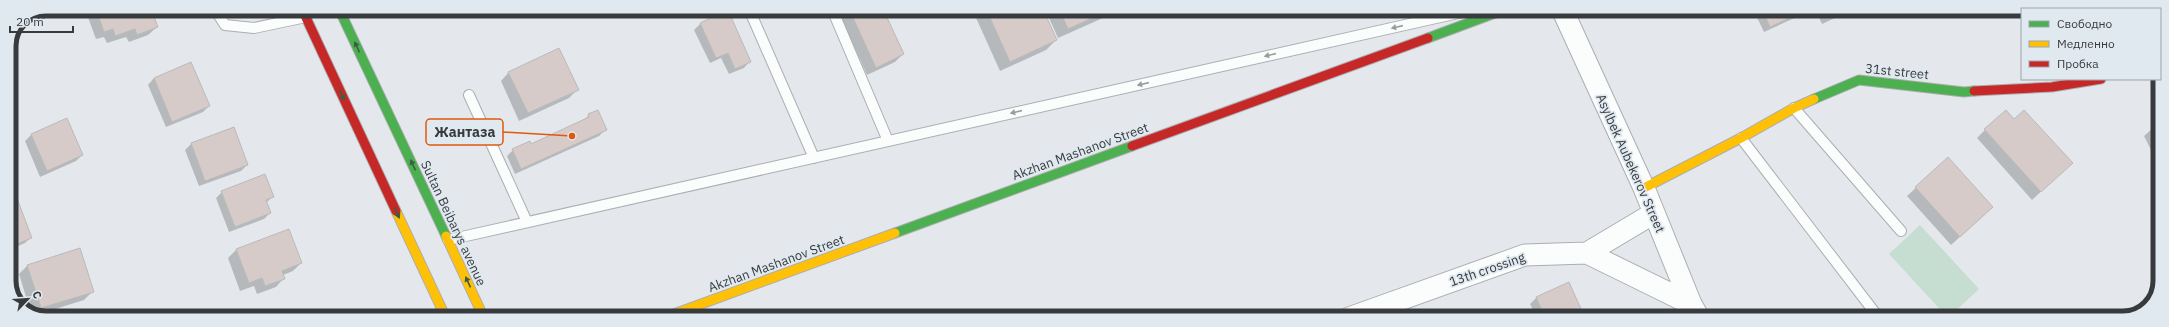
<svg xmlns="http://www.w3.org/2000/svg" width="2169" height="327" font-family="'IBM Plex Sans',sans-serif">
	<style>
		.green { fill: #c5ded1 }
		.shadow { fill: #0003 }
		.building { fill: #d6cbc9; stroke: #bababb }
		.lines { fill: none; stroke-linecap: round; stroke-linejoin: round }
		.lane-casing { stroke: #abaeb1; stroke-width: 12 }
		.street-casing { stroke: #abaeb1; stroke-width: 23 }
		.fast-casing { stroke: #abaeb1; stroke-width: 11 }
		.slow-casing { stroke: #abaeb1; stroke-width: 11 }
		.jam-casing { stroke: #abaeb1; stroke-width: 11 }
		.lane { stroke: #fbfcfc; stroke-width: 10 }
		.street { stroke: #fbfcfc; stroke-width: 21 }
		.fast { stroke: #4caf50; stroke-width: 9 }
		.slow { stroke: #ffc107; stroke-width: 9 }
		.jam { stroke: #c62828; stroke-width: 9 }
		.oneway { fill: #9a9c9d }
		.oneway2 { fill: #3e5e43 }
		.labels { text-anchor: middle; stroke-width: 3.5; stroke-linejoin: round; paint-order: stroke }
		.street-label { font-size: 13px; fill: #383b3e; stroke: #e0e9f0 }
		.rim { fill: none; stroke: #383b3e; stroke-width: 5 }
		.leader { fill: none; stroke: #df580e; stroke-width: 1.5 }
		.callout-dot { fill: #df580e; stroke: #e0e9f0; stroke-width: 1.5 }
		.callout { fill: #e0e9f0; stroke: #df580e; stroke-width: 1.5 }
		.callout-label { font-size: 14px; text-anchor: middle; font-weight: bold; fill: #383b3e }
	</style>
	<rect width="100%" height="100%" fill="#e4e8ec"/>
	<path class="green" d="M1920,225L1979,289L1948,318L1889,254Z"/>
	<path class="shadow" d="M89,9H150L157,27L148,35L129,42L126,37L107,43L104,37L96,39L86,12Z
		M837,9H882L903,54L895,62L867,75Z
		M972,9H1042L1056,40L1046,50L1000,71Z
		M1045,9H1117L1112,14L1058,38Z
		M1753,9H1814L1764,32Z
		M1815,9H1854L1822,24Z
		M700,24L750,61L744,68L729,74L721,58L710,63L694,30Z
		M509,72L577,90L569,98L519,121L501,81Z
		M154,78L209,106L203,112L166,127L148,85Z
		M589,115L605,130L599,136L515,174L507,156L513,150L531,145L583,121Z
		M66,120L82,155L76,161L40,177L25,141L31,135Z
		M2160,124V168L2144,136L2153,128Z
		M234,128L247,165L241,171L199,186L185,150L191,144Z
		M1985,130L2063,171L2032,200L1977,138Z
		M1948,158L1984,215L1951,245L1907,196Z
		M222,192L273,196L266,203L270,213L264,219L229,232L216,198Z
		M9,200L31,237L25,243L9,250Z
		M289,230L301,263L293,271L283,275L284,278L276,287L257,294L254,286L240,291L228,258L236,250Z
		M27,266L92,292L84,300L36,315L31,313L19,274Z
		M1568,284L1584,318H1537L1530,304L1536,298Z"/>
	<path class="building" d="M96,9H151L158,27L137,35L135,29L115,36L113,29L104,32Z
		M849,9H883L904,54L876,68Z
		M986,9H1043L1057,40L1010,62Z
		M1059,9H1112L1068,29Z
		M1762,9H1809L1770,27Z
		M1824,9H1848L1828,19Z
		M728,10L751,62L735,69L728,53L716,58L700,23Z
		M559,48L579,90L528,113L508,72Z
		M191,62L210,106L172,122L154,78Z
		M598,110L607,130L521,169L512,149L530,141L531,144L589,117L588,114Z
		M2006,110L2014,119L2024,110L2073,163L2041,192L1984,129Z
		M67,118L83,155L47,171L31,134Z
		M2160,123V143L2152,127Z
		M234,127L248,165L205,181L191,143Z
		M1948,157L1993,207L1960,237L1915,187Z
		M265,174L274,197L266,200L271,213L235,227L221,191Z
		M16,196L32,238L9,247V199Z
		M289,229L302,263L282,271L285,279L265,286L262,278L249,283L236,249Z
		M80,248L94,292L41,308L27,265Z
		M1569,282L1585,318H1545L1536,297Z
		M85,309L87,318H55Z"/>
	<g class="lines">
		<g class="lane-casing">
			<path id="lane" d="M215,9L225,25L254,28L306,17
				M749,9L814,158
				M832,9L888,141
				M469,95L527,222
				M1794,108L1901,231
				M1741,138L1879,318
				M448,240L1476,9"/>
		</g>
		<g class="street-casing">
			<path id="street" d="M1562,9L1644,188L1691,304L1699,318
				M1587,253L1654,213
				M1349,318L1525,255L1587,253L1691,304"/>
		</g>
		<g class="fast-casing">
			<path id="fast" d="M339,9L446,236
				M1428,38L1506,9
				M1814,99L1859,80L1964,92L1974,91
				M895,233L1132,146"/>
		</g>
		<g class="slow-casing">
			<path id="slow" d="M1644,188L1741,138L1794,108L1814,99
				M396,211L446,318
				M446,236L484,318
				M663,318L895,233"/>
		</g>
		<g class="jam-casing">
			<path id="jam" d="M302,9L396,211
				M1974,91L2052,87L2101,79
				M1132,146L1428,38"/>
		</g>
		<use href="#lane" class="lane"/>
		<use href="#street" class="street"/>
		<use href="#fast" class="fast"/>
		<use href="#slow" class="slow"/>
		<use href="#jam" class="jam"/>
	</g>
	<defs><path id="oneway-solid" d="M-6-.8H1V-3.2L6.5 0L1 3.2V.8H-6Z"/></defs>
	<g class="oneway">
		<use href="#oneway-solid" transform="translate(1397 27) rotate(167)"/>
		<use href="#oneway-solid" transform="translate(1270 55) rotate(167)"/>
		<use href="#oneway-solid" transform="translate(1143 84) rotate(167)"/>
		<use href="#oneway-solid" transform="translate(1016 112) rotate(167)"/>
	</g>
	<g class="oneway2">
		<use href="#oneway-solid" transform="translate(357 47) rotate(-115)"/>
		<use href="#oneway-solid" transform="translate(342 95) rotate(65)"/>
		<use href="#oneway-solid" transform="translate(413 165) rotate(-115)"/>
		<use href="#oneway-solid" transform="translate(397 213) rotate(65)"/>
		<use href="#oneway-solid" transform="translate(468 282) rotate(-115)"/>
	</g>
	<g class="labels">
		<g class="street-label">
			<text transform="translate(1897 71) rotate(6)" y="5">31st street</text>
			<text transform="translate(1080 151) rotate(-20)" y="5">Akzhan Mashanov Street</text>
			<text transform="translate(1631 163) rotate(66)" y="5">Asylbek Aubekerov Street</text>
			<text transform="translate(454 223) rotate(65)" y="5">Sultan Beibarys avenue</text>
			<text transform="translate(776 263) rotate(-20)" y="5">Akzhan Mashanov Street</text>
			<text transform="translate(1487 269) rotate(-19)" y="5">13th crossing</text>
		</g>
	</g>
	<path d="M0 0H2169V327H0ZM46 16H2123A30 30 0 0 1 2153 46V281A30 30 0 0 1 2123 311H46A30 30 0 0 1 16 281V46A30 30 0 0 1 46 16Z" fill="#e0e9f0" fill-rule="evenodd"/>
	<path class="rim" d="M46 16H2123A30 30 0 0 1 2153 46V281A30 30 0 0 1 2123 311H46A30 30 0 0 1 16 281V46A30 30 0 0 1 46 16Z"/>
	<path class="leader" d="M572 136L503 132"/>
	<circle class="callout-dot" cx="572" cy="136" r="4"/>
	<rect class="callout" x="426" y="119" width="77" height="26" rx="4"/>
	<g class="callout-label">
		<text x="465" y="137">Жантаза</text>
	</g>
	<rect x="2021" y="8" width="140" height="72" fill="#e0e9f0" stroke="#9da3a9"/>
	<rect x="2029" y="21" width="20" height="6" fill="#4caf50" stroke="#9da3a9"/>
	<text x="2057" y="28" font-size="12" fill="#383b3e">Свободно</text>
	<rect x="2029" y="41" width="20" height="6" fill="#ffc107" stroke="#9da3a9"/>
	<text x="2057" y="48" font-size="12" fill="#383b3e">Медленно</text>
	<rect x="2029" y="61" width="20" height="6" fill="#c62828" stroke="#9da3a9"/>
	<text x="2057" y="68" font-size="12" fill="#383b3e">Пробка</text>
	<g transform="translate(28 299) rotate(65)" stroke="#e0e9f0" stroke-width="3" paint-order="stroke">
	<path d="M0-3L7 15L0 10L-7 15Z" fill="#383b3e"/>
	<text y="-6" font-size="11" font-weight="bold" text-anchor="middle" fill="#383b3e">С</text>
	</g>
	<path d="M10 26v6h63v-6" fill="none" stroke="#383b3e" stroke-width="2"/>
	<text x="16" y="26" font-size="12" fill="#383b3e" stroke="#e0e9f0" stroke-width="3" paint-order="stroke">20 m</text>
</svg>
